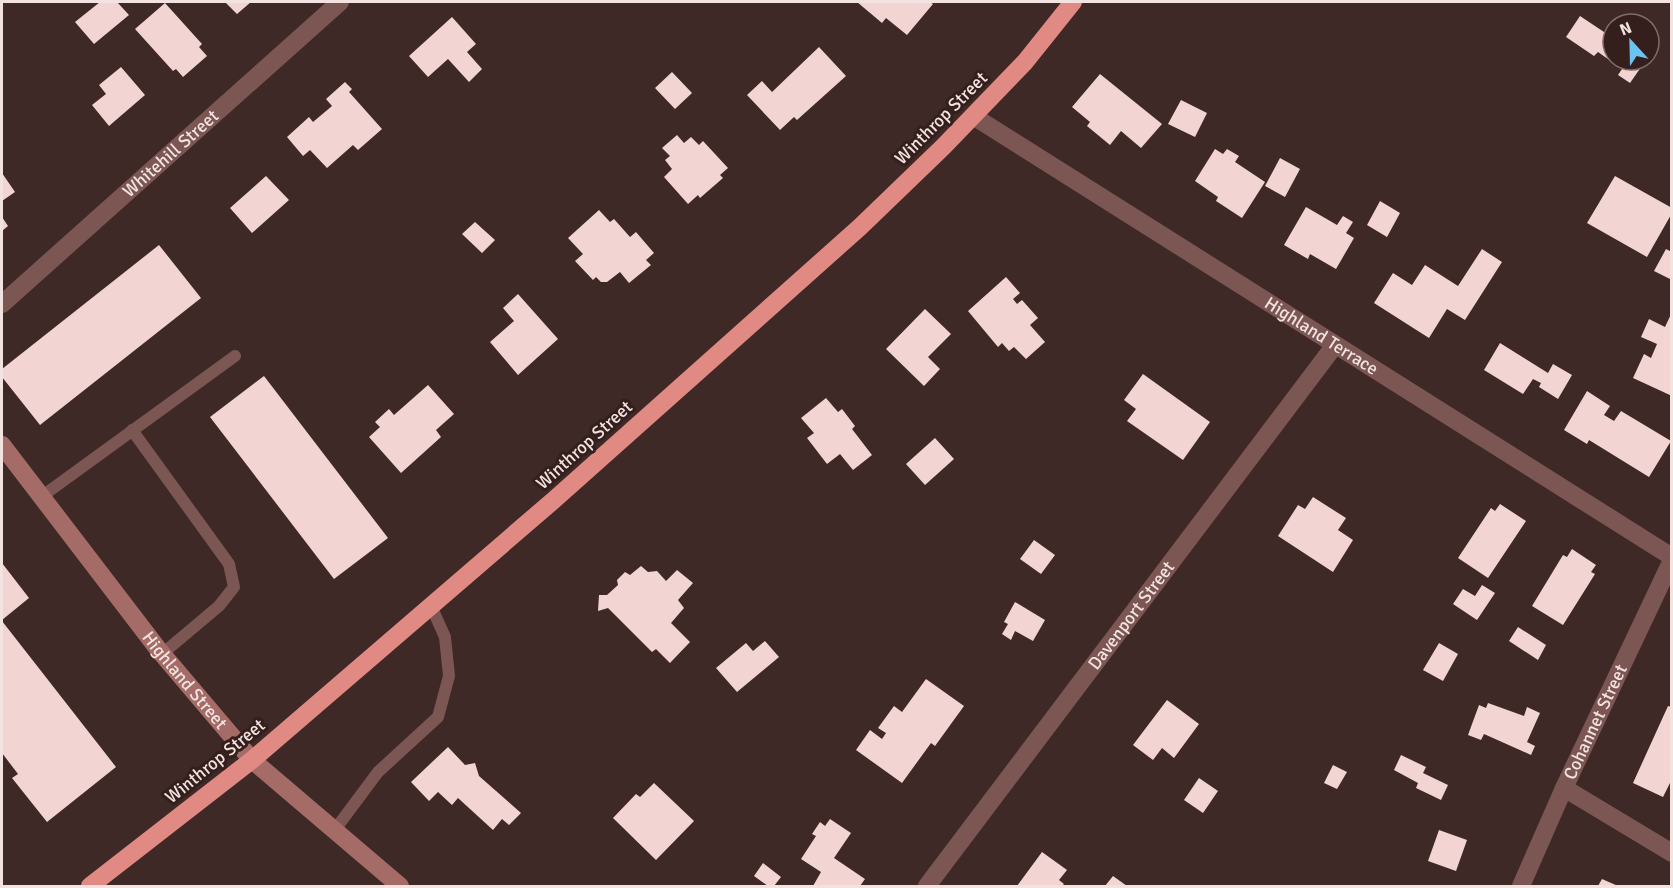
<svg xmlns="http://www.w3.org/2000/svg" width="1673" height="888" font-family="Signika,sans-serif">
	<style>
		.building { fill: #f2d5d2 }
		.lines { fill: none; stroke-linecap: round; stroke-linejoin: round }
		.lane { stroke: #7b5653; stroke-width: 12 }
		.street { stroke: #7b5653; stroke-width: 18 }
		.secondary { stroke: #a56b67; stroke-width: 18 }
		.highway { stroke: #e18983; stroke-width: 18 }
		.labels { text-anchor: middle; stroke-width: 6; stroke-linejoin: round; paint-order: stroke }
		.street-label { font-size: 18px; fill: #f2e3e1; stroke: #341f1d }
	</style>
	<rect width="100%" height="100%" fill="#3e2927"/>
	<path class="building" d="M100,2H117L129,15L94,44L75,22Z
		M225,2H251L237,14Z
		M857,2H930L933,4L907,35L886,18L882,23Z
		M165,3L202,44L199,47L207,56L183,77L176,69L173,71L135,29Z
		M1580,16L1607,34L1613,26V60H1646L1630,83L1618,75L1622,69L1598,52L1594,56L1566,37Z
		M452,17L476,44L467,52L482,69L469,82L448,59L428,77L409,56Z
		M1649,38L1657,44L1649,56Z
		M819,47L846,76L797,120L794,117L780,130L747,95L762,81L772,92Z
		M121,67L145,95L109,126L92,105L106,94L99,85Z
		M672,72L692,93L675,109L655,88Z
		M1100,74L1162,124L1141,148L1121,131L1110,145L1087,126L1090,122L1072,107Z
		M345,82L352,89L349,92L382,129L358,150L353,145L327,168L310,150L303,156L287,137L309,117L313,122L332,106L326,99Z
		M1181,100L1207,113L1195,137L1168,124Z
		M677,135L684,143L691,137L699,145L703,141L728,168L720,175L723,178L700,198L698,195L688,204L664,177L672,169L665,160L670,156L662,148Z
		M1215,149L1223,154L1227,149L1239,156L1235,162L1265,182L1242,218L1216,201L1218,197L1195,181Z
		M1280,158L1300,169L1285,197L1265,186Z
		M2,173L15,192L2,201Z
		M266,176L289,200L252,233L230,208Z
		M1615,176L1672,208V213L1647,257L1587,223Z
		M1380,201L1400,213L1387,237L1367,225Z
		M1306,207L1337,225L1343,216L1353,222L1346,233L1354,238L1336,269L1310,254L1308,259L1284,245Z
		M599,210L610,222L614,219L630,237L636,232L654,253L646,260L651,265L629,283L620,272L607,282H601L596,277L593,280L575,261L583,254L568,238Z
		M2,217L8,226L2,231Z
		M475,222L495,240L482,253L462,234Z
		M159,245L201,298L40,425L2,377V369Z
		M1482,249L1502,262L1465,320L1447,309L1429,338L1374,303L1393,273L1412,285L1425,265L1458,286Z
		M1666,249L1672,252V280L1654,271Z
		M1006,277L1020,293L1013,299L1017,304L1022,300L1038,318L1030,325L1045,342L1026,359L1014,347L1009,351L1002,343L998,347L968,311Z
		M518,294L558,339L518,375L490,342L514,321L503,308Z
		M925,309L951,334L928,357L940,369L924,386L886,349Z
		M1672,312V396L1633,378L1644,354L1651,358L1657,344L1641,337L1649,319L1665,327Z
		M1500,343L1548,373L1553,364L1572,375L1558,399L1539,387L1541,383L1533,379L1523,394L1484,370Z
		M1143,374L1210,422L1183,460L1127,421L1136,409L1124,400Z
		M264,376L388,538L334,579L210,417Z
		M428,385L454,414L436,430L441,437L401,473L369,437L380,427L375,422L389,409L394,415Z
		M1587,391L1610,406L1604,415L1614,421L1621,411L1671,441L1649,477L1589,440L1587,444L1564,430Z
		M826,398L838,412L842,409L855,426L852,429L872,455L853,470L840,454L827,464L807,438L814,433L801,418Z
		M935,438L954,459L925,485L906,464Z
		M1313,497L1346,518L1338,530L1353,540L1333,572L1278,536L1298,505L1305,509Z
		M1500,504L1526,521L1488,578L1458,558L1491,508L1495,511Z
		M1034,540L1055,555L1041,574L1020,559Z
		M1572,549L1596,565L1591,572L1595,574L1563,625L1532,606L1563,555L1567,557Z
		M2,563L29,598L2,620Z
		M641,566L648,572L657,571L666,581L677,570L693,583L678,600L684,608L671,623L690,642L670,663L656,649L652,652L608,608L598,611L599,595H607L618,585L617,580L625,572L630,575Z
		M1482,585L1495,593L1477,620L1453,604L1463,589L1475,596Z
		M1015,602L1045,620L1033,641L1015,631L1011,640L1002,634L1008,624L1004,622Z
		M2,621L116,767L47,822L12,778L18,774L2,753Z
		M1518,627L1546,645L1538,660L1509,641Z
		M765,641L779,657L737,692L716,668L746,643L753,651Z
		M1439,643L1458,654L1443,681L1423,670Z
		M926,679L964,706L935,746L931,743L902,783L856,750L870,730L882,739L886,733L878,728L894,706L902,712Z
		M1167,700L1199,724L1174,758L1162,748L1153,760L1133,745Z
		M1488,703L1524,716L1527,707L1540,713L1527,742L1535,746L1531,755L1484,734L1481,740L1468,735L1479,705L1486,708Z
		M1668,706L1672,707V779L1663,797L1633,783Z
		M448,747L465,765L475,763L479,776L521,813L509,825L502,819L493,830L458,798L452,805L438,792L429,801L411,782Z
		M1401,755L1426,767L1423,773L1448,785L1441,800L1416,788L1418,783L1394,770Z
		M1333,765L1347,772L1337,789L1324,783Z
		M1199,778L1218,791L1203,813L1184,800Z
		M654,783L694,821L656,860L613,818L636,794L640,797Z
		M830,819L851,833L834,858L865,879L860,886H813L821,872L801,859L816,836L812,834L820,822L825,826Z
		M1439,830L1467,840L1456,871L1428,861Z
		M1042,852L1067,870L1059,880L1064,884L1062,886H1017Z
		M763,863L781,877L774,886H768L754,876Z
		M1113,876L1127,886H1105Z
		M1602,879L1618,886H1598Z"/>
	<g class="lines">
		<path class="lane" d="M132,430L229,564L234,587L219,606L162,654
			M41,497L235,356
			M334,831L378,772L438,717L449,676L445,637L431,606"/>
		<g class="street">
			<path id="s1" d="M973,116L1672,557"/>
			<path id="s2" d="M2,304L340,2"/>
			<path d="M1564,788L1672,853"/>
			<path id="s3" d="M927,886L1335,345"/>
			<path id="s4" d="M1521,886L1564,788L1672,560"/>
		</g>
		<path class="secondary" id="s5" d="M2,445L158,649L252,760L400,886"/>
		<path class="highway" d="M90,886L252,760L555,499L860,227L943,147L1025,62L1073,2"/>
	</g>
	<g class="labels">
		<g class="street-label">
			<text transform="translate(941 118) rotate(-45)" y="6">Winthrop Street</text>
			<text dy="6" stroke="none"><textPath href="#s2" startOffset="226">Whitehill Street</textPath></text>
			<text dy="6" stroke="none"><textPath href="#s1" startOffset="412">Highland Terrace</textPath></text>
			<text transform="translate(584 445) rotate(-42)" y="6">Winthrop Street</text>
			<text dy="6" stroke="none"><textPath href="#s3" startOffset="339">Davenport Street</textPath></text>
			<text dy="6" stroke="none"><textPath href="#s5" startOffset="298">Highland Street</textPath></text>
			<text dy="6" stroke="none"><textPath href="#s4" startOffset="180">Cohannet Street</textPath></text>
			<text transform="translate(215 761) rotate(-39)" y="6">Winthrop Street</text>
		</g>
	</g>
	<rect width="1673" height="888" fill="none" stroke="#f2e3e1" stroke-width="6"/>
	<g transform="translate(1631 42) rotate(338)"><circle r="28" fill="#341f1d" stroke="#806d6b" stroke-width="1.5"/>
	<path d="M0-4.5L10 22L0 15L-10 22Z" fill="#6cc3f2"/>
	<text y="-9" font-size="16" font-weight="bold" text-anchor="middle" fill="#f2e3e1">N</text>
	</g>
</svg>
